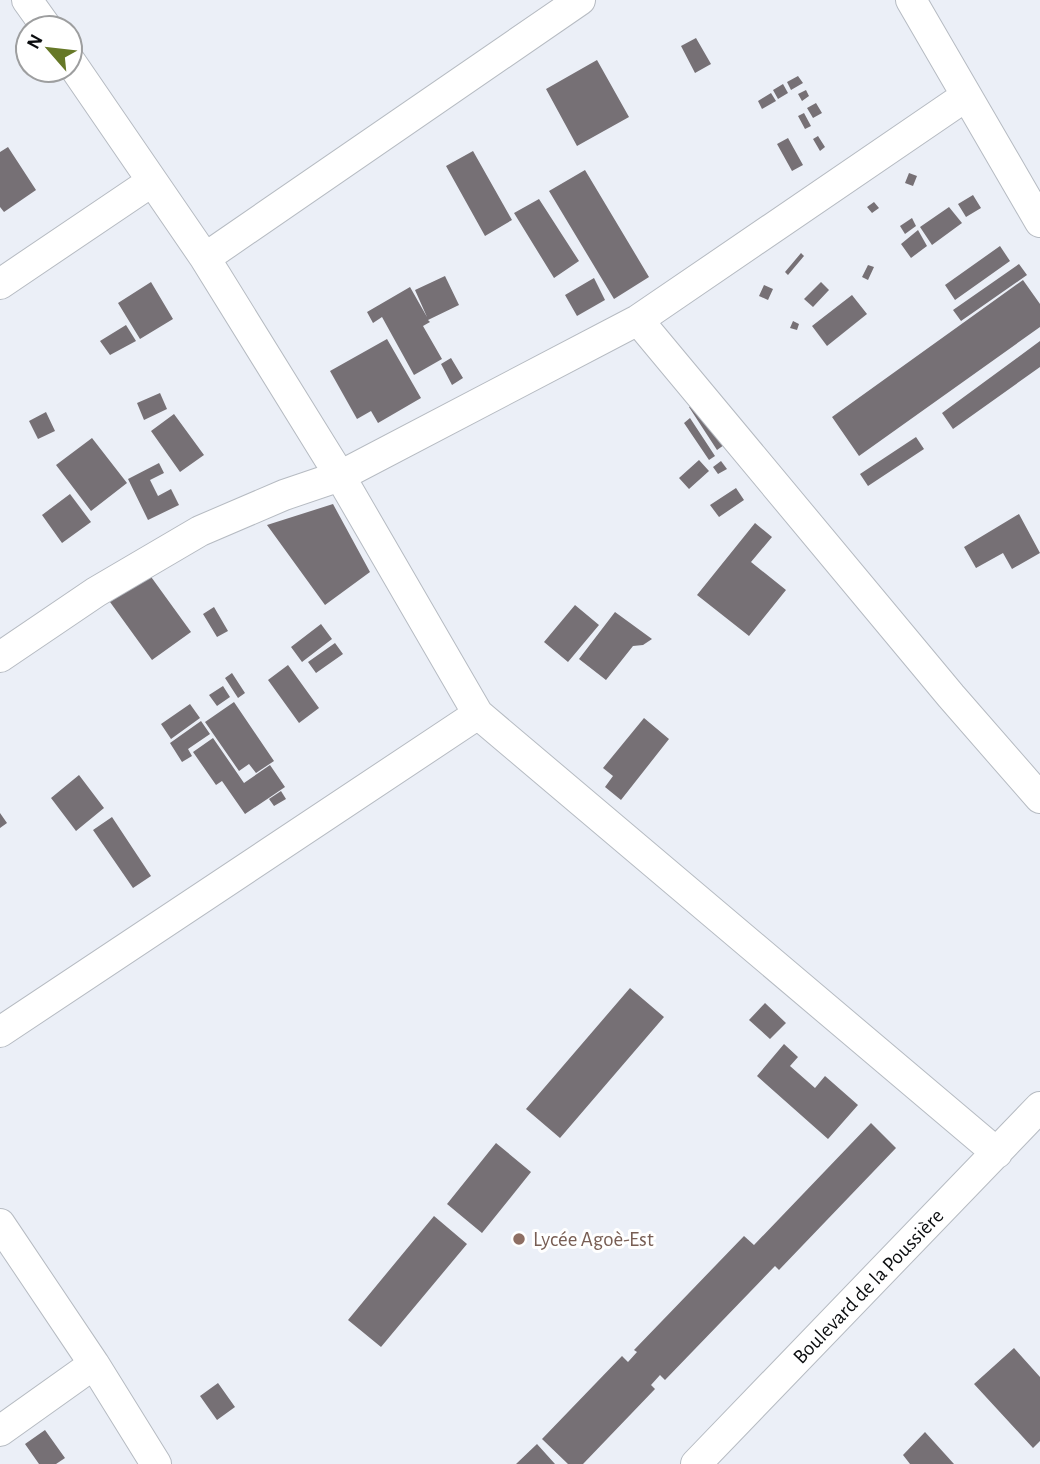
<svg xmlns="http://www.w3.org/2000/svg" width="1040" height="1464" font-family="'Alegreya Sans',sans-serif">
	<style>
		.building { fill: #767075 }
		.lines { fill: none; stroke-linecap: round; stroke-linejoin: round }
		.street-casing { stroke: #b6bbc2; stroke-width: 32 }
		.street { stroke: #fff; stroke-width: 30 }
		.education-dot { fill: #8d6e63; stroke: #fff; stroke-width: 2.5 }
		.labels { text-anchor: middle; stroke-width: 6; stroke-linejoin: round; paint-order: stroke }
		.education-label { font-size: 21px; fill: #785e54; stroke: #fff; text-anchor: start }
		.street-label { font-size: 21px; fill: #0b0d0f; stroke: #fff }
	</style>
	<rect width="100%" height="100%" fill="#ebeff7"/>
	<path class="building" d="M696,38L711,64L695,73L681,46Z
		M597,60L629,117L577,146L546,89Z
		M798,76L803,83L791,90L787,82Z
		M783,84L788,93L778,99L773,90Z
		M806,90L809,96L802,101L798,94Z
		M771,93L776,101L762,109L758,101Z
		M816,103L822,113L813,118L807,108Z
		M804,113L811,126L805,129L798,116Z
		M818,136L825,147L820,151L813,139Z
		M788,138L803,165L792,171L777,144Z
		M8,147L36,190L4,212L0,207V152Z
		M473,151L512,220L485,236L446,166Z
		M585,170L649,277L614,299L549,191Z
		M909,173L917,176L913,186L905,183Z
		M973,195L981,208L966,217L958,204Z
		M539,199L579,261L554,278L514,213Z
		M874,202L879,208L872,213L867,207Z
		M949,207L962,223L932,245L920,227Z
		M912,218L916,226L905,234L900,226Z
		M918,230L927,246L911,258L901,244Z
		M1000,246L1010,261L955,300L945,285Z
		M801,253L804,256L788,275L785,272Z
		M1019,264L1027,275L961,321L953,310Z
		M868,265L874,267L868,280L862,277Z
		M445,276L459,305L428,320L430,322L423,326L442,359L414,375L382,317L373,323L367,312L410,287L427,317L415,290Z
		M594,278L605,300L577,316L565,295Z
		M1023,280L1040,304V327L859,456L832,417Z
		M151,282L173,319L140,339L118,303Z
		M821,282L829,290L813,307L804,299Z
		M764,285L773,289L768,300L759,296Z
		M852,295L867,314L827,346L812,326Z
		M793,321L799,324L797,330L790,328Z
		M126,325L136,341L110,355L100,341Z
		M387,339L421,398L378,423L371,411L357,419L330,371Z
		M1040,341V367L953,429L942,413Z
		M451,358L463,378L452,385L441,364Z
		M160,393L167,409L144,420L137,403Z
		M697,402L724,445L717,450L689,407Z
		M46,412L55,431L38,439L29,421Z
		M174,414L204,455L180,472L151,431Z
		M690,418L715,456L709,460L684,423Z
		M916,437L924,449L868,486L860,474Z
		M92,438L127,483L91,511L56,465Z
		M699,460L709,471L689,489L679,478Z
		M721,461L727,469L718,474L713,467Z
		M159,463L164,473L150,480L158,496L171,489L179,505L148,520L128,479Z
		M736,488L744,500L719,517L710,505Z
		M70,494L91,522L62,543L42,515Z
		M333,504L370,572L325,605L267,525Z
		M1019,514L1040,553L1012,569L1003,553L976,568L964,547Z
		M755,523L772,537L751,562L786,590L749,636L697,595Z
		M149,574L191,632L152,660L110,602Z
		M575,605L599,625L568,662L544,642Z
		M214,607L228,631L217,637L203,614Z
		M615,612L652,639L643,645L633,646L606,680L579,659Z
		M321,624L332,639L302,662L291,647Z
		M335,643L343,654L316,673L308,662Z
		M288,665L319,708L299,723L268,680Z
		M232,673L245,693L238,698L225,678Z
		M223,686L230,697L217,706L209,695Z
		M234,702L274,761L256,773L249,764L239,771L205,722Z
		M190,704L200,718L171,739L161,724Z
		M644,718L669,739L621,800L605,787L613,776L603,768Z
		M201,721L210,734L188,749L192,756L182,762L170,743Z
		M213,738L244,783L270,765L285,787L245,814L222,781L216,785L193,752Z
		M79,775L104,808L76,831L51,798Z
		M281,791L286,799L274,806L269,799Z
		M0,813L7,823L0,828Z
		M112,817L151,876L133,888L93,830Z
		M630,988L664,1017L560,1138L526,1109Z
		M765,1003L786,1023L770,1039L749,1020Z
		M784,1044L798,1057L790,1066L815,1088L825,1076L858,1105L828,1139L757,1076Z
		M871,1123L896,1148L779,1270L775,1266L665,1380L660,1375L651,1385L655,1389L583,1464H568L542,1439L622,1356L628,1362L637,1352L634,1350L744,1236L754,1245Z
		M496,1143L531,1172L482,1233L447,1204Z
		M434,1216L467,1244L381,1347L348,1320Z
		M1014,1348L1040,1377V1441L1033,1448L974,1384Z
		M218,1383L235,1407L217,1420L200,1396Z
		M45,1430L65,1458L56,1464H39L25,1444Z
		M925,1432L954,1464H910L903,1455Z
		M537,1444L555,1464H516Z"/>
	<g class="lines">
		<g class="street-casing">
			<path id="street" d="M27,0L47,28
				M911,0L1040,222
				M70,61L205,258L340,476L478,714L997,1153
				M205,258L580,0
				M0,284L151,182
				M638,320L951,696L1040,798
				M0,657L96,592L200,531L284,495L340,476L638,320L966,96
				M0,1032L478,714
				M0,1224L94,1364L156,1464
				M0,1431L94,1364
				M696,1464L1040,1107"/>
		</g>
		<use href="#street" class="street"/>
	</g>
	<circle class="education-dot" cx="519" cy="1239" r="7"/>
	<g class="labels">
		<g class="education-label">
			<text x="533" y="1246">Lycée Agoè-Est</text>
		</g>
		<g class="street-label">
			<text transform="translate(868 1286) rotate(-46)" y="7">Boulevard de la Poussière</text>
		</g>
	</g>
	<g transform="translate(49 49) rotate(298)"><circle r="33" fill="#ffffff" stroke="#9d9e9f" stroke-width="2"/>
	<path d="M0-5L12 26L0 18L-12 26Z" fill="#667827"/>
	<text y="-10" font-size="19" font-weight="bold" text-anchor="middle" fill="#0b0d0f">N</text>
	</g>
</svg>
